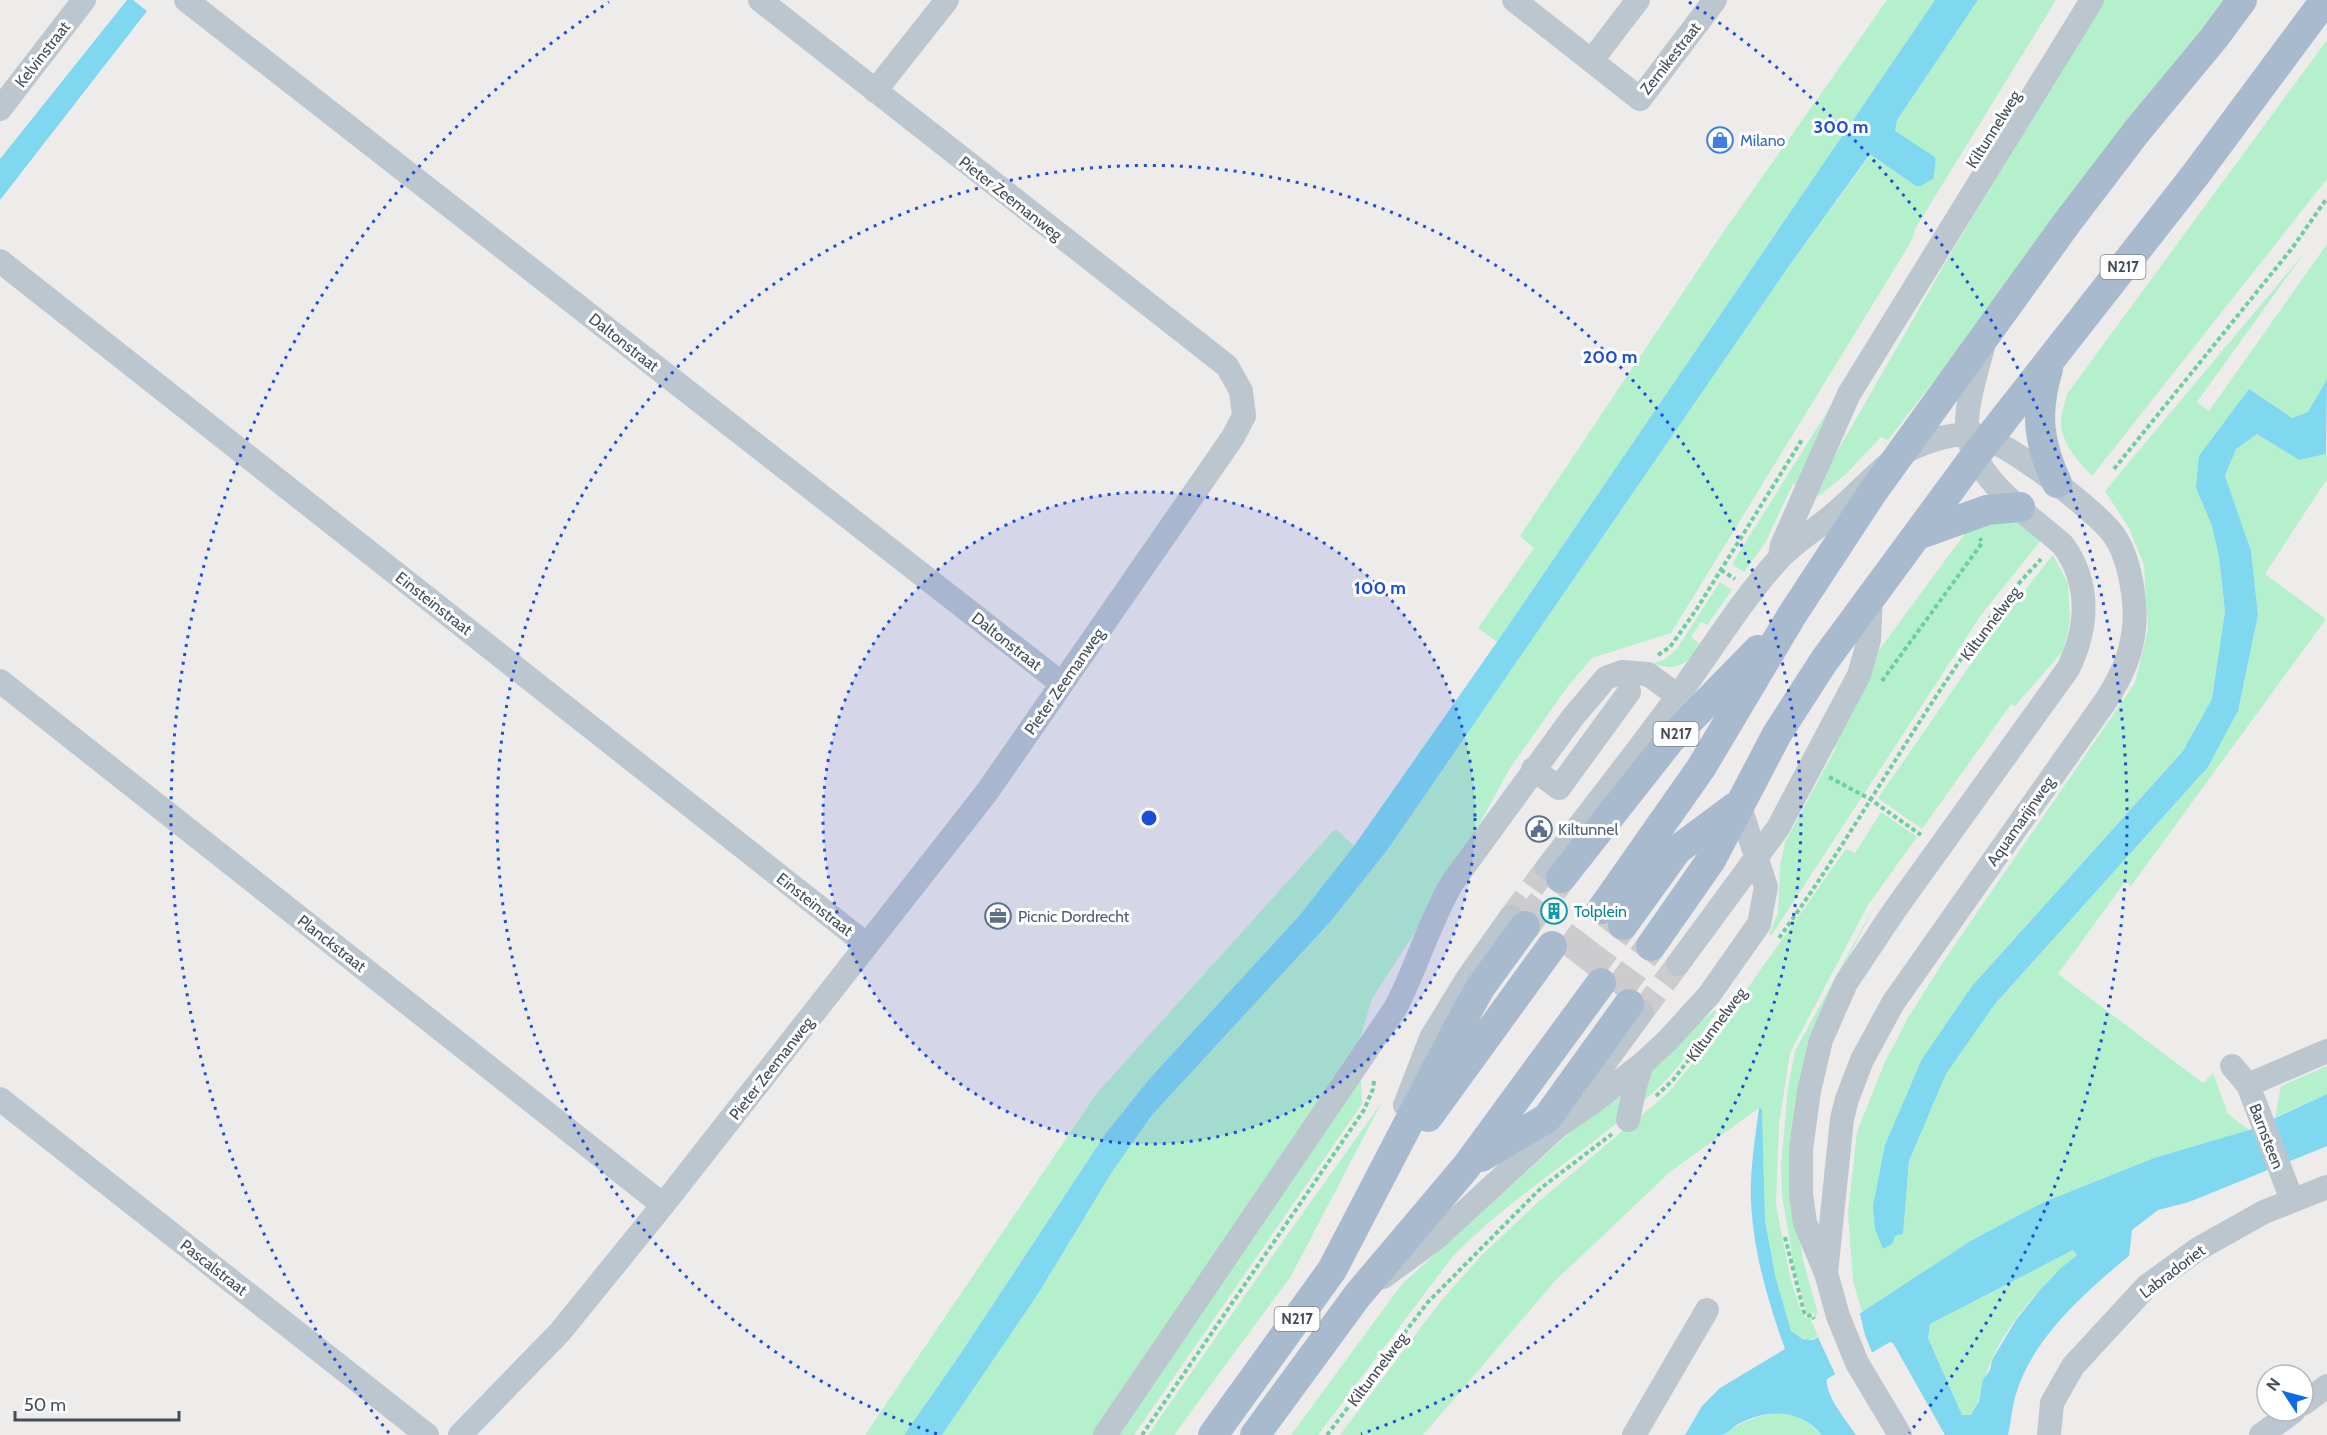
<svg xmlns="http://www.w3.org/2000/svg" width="2327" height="1435" font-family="Cabin,sans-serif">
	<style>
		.green { fill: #b5f0cd }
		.water { fill: #7fd7f0; fill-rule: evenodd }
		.pier { fill: #eeebeb }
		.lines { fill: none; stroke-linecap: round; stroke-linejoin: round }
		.minor-tunnel { stroke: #ccccce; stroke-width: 24; stroke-dasharray: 24 12; stroke-linecap: butt }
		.major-tunnel { stroke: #ccccce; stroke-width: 30; stroke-dasharray: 30 15; stroke-linecap: butt }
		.path { stroke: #6bd09f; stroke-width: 4; stroke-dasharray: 4.5 3; stroke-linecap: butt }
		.minor { stroke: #bbc6cf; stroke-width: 24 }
		.major { stroke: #a8bacd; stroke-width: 30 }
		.ring { fill: none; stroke: #1d4ed8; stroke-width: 3; stroke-dasharray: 3 6 }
		.labels { text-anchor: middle; stroke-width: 6; stroke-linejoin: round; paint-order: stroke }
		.shield { fill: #fff; stroke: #7b838b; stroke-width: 1.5 }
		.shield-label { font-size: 15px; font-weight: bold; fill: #434e59 }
		.street-label { font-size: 16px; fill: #434e59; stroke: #fff }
		.shop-label { font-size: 16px; fill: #366cbe; stroke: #fff; text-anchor: start }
		.service-label { font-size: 16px; fill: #4e5e75; stroke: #fff; text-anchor: start }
		.culture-label { font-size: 16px; fill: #0d838f; stroke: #fff; text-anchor: start }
		.centre { fill: #1d4ed8; stroke: #fff; stroke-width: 3 }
		.ring-label { font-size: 18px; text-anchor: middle; font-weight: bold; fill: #1d4ed8; stroke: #fff; stroke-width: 6; stroke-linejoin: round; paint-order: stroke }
	</style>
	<rect width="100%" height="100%" fill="#eeebeb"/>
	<path class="green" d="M1887,0H1935L1497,642L1478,628L1534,548L1520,536L1724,231Z
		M1978,0H2056L1915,229L1913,237L1903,255L1671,633L1592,658L1568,686L1510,768L1451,876L1372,999L1359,1042L1094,1435H942L1038,1294L1112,1172L1152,1115L1331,921L1388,849L1789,266L1871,154L1916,186L1933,169L1936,162L1895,131L1897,120Z
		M2103,0H2230L1888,440L1881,437L1846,474L1819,496L1814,492L1950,255Z
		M2327,40V179L2092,476C2078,461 2062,444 2061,423C2061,414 2065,403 2067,394Z
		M2327,244V379L2308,412L2292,418L2249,389L2196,488L2212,526L2219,557L2225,611L2212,699L2183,751L1972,986L1922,1059L1895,1236L1903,1234L1909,1161L1946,1074L1995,1004L2208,767L2238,711L2258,615L2251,551L2225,477L2236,449L2257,434L2299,460L2327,454V479L2265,574L2326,619L2131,886L2125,882L2058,974L2203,1083L2213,1073L2228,1114L2249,1130L2154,1158L2044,1202L1972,1240L1862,1312L1853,1281L1848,1213L1857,1132L1884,1064L1908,1018L1943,962L2135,683L2148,629L2144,565L2129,528L2105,491L2305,252L2197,402L2209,411Z
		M1900,295L1800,487L1793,484L1765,543L1744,572L1732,564Z
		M1986,519L2019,520L2042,539L1981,615L1771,936L1769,934L1778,913L1780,866L1785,842L1836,748L1832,740L1868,665L1966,532Z
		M2053,555L2068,583L2070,622L2063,651L2015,706L2011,704L1922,829L1878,798L2002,619Z
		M1720,582L1732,590L1707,625L1701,622L1691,637L1701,645C1688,663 1677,673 1653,663L1664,660L1676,650Z
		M1881,812L1917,837L1868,905L1790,1053L1779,1124L1776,1205L1791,1281L1802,1314L1807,1319L1810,1318L1818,1336C1808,1343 1800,1337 1791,1331L1775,1275L1765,1220L1762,1110L1759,1108L1671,1171L1555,1281L1423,1435H1340L1440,1302L1481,1256L1537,1203L1669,1092L1706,1047L1846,849L1855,853Z
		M1334,830H1337L1354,846L1299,916L1151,1077L1106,1133L959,1356L904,1435H865L1097,1093Z
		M1875,905L1828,998L1794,1199L1803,1260L1818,1314L1815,1316L1813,1312L1809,1314L1807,1313L1794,1267L1782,1195L1781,1166L1788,1088L1795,1051Z
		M1721,1005C1702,1033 1683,1065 1658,1088C1593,1148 1515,1193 1453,1256L1318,1435H1291L1402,1284L1617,1090Z
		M2327,1066V1094L2275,1117L2281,1086Z
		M1361,1078L1362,1104L1134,1435H1117Z
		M1382,1102L1291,1276L1174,1435H1148L1273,1255Z
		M2073,1250L2077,1255C2046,1280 2008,1322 1992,1359C1984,1377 1981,1397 1972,1415L1962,1416L1928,1338L1930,1324Z
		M1779,1413L1800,1416L1822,1435H1722C1740,1423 1757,1415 1779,1413Z"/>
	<path class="water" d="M127,0H133L147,11L0,200V159Z
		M1935,0H1978L1897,120L1895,131L1935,157C1937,164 1933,171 1934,178L1921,186H1916L1870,154L1789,266L1388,849L1331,921L1152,1115L1112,1172L1038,1294L942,1435H904L959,1356L1106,1133L1151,1077L1299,916L1354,846L1497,642Z
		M2327,379L2326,454L2299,460L2257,434L2236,449L2225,476L2251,551L2258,615L2238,711L2208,767L1995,1004L1946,1074L1909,1161L1903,1234L1895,1236L1892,1244L1883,1249L1875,1229L1873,1206L1885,1145L1922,1059L1972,986L2183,751L2212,699L2225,611L2219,557L2212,526L2196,488L2199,456L2249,389L2292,418L2308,412Z
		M2327,1094V1146L2189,1202L2158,1210L2132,1230L2129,1256C2086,1291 2032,1339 2016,1394C2012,1407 2011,1422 2008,1435H1945L1893,1343L1890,1342L1827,1379C1824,1394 1847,1422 1856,1435H1822C1799,1408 1768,1409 1738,1424C1733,1427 1728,1433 1722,1435C1713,1435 1696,1435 1685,1435L1702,1406L1720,1388L1785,1349C1768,1301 1753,1252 1751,1200C1750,1169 1755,1139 1759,1108L1762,1109L1765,1220L1775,1275L1791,1331L1803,1339L1813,1340L1862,1312L1972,1240L2044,1202L2154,1158L2249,1130ZM2073,1250L2077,1255L2061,1268L2040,1290L2016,1320L1992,1360L1990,1370L1983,1380L1979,1401L1971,1415H1962L1928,1338L1930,1324Z"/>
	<path class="pier" d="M1859,1310L1865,1335L1873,1355L1836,1376L1816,1333L1821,1330L1824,1331Z"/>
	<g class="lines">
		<path class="minor-tunnel" d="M1511,917L1547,868
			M1642,1012L1678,964"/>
		<path class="major-tunnel" d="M1525,926L1561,878
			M1566,957L1602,909
			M1587,973L1623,925
			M1616,994L1651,946"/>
		<path class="path" d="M2114,469L2293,247L2327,198
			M1721,570L1735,579
			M1658,655L1670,647L1696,610L1803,438
			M1882,681L1982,543L1980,538
			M1829,777L1870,799L1921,835
			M1779,938C1855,833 1916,718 1993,614C2007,595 2025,577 2041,559
			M1656,1096L1673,1080L1718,1022
			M1785,1237L1804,1312L1807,1316L1812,1315L1814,1319
			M1142,1435L1364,1110L1373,1089L1374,1081
			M1327,1435L1428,1302L1541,1188L1612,1134"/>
		<path class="minor" d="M186,0L1062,684
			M1514,0L1640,99L1715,0
			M1592,60L1638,0
			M875,91L947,0
			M0,109L84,0
			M0,261L867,945
			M1780,557L1782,545L1849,394L2092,0
			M0,681L663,1205
			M1533,769L1559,788L1629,692
			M1547,868C1590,811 1635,755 1677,697C1711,651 1740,602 1778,560C1794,542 1817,529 1835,513C1855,497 1880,468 1900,455C1919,443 1948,434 1970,434C2001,435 2087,505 2109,529C2131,553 2139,610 2132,641C2128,663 2118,681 2107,699L1893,1003L1862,1060L1847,1099L1842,1119L1826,1273
			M1678,964L1778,828L1859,675L1869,640L1871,596
			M2232,1066L2248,1085
			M1590,1083L1642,1012
			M0,1099L427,1435
			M1405,1105L1431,1038L1467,979L1511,917
			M1628,1120L1635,1086L1642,1064
			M1558,1126L1593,1102L1642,1064L1668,1040L1709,995L1759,924L1766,887L1739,804
			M2292,1200L2248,1085L2327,1051
			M1383,1277L1435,1239L1558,1126L1567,1113
			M2303,1404L2327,1386
			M460,1435L560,1332L663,1205L987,792L1233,437L1244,416L1241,391L1227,366L760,0
			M1105,1435L1396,1007C1417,966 1429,923 1452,883L1573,717L1606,678L1622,672L1648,674L1678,696
			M1634,1435L1707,1310
			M1900,1435L1857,1363L1838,1316L1826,1273L1805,1223L1801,1194V1149L1809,1091L1821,1040L1846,983L1894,911L2068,669C2088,628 2091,584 2063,545C2028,514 1964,473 1967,420C1968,395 1978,368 1984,343
			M2049,1435L2052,1403L2073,1366L2147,1286L2198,1249L2264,1212L2327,1187
			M2261,1435L2294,1411"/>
		<path class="major" d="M2048,369C2035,413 2038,442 2057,483
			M1917,535L1987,510L2020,507
			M1561,878L1670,740L1758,650
			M1602,909L1701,768L1792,615L1872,493L2066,224L2137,131L2214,38L2242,0
			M1623,925L1677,850L1735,807
			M1651,946L1711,860L1777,734L1824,661L1975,456L2196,174L2325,0
			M1428,1117L1552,946
			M1481,1157L1547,1118L1629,1004
			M1213,1435L1332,1270L1457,1030L1480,988L1525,926
			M1255,1435L1357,1296L1466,1167L1601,983"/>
	</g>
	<circle cx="1149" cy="818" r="326" fill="#1d4ed8" fill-opacity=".12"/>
	<g class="ring">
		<circle cx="1149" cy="818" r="326"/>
		<path d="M937 1434A652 652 0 1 1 1361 1434"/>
		<path d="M389 1433A978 978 0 0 1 609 2M1689 2A978 978 0 0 1 1909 1433"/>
	</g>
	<defs>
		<g id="shop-ring" transform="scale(1.35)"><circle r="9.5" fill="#fff" stroke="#3f7fe0" stroke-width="1.5"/><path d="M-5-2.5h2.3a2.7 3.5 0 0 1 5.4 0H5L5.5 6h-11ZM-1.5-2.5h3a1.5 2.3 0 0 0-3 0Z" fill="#3f7fe0"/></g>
		<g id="civic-ring" transform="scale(1.35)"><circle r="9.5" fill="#fff" stroke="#5c6f8a" stroke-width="1.5"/><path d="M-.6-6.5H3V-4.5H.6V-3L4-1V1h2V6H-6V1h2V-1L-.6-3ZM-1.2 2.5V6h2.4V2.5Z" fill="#5c6f8a"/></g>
		<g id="building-ring" transform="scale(1.35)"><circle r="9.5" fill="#fff" stroke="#0f9aa8" stroke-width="1.5"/><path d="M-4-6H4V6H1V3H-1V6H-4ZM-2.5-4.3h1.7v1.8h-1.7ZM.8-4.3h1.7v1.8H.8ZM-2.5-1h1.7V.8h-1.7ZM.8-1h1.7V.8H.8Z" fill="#0f9aa8"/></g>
		<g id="office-ring" transform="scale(1.35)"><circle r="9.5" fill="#fff" stroke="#5c6f8a" stroke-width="1.5"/><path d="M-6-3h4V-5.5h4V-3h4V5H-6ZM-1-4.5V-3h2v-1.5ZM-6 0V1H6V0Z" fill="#5c6f8a"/></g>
	</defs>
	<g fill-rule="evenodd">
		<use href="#shop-ring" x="1720" y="140"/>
		<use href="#civic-ring" x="1539" y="829"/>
		<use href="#building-ring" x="1554" y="911"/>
		<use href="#office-ring" x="998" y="916"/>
	</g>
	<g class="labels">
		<g class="shield">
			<rect x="2100.5" y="255" width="45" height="24" rx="4.5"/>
			<rect x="1653.5" y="722" width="45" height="24" rx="4.5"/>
			<rect x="1274.5" y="1307" width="45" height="24" rx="4.5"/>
		</g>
		<g class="shield-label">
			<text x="2123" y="272">N217</text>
			<text x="1676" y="739">N217</text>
			<text x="1297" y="1324">N217</text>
		</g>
		<g class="street-label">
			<text transform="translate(42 54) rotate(-52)" y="6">Kelvinstraat</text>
			<text transform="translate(1670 58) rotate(-52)" y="6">Zernikestraat</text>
			<text transform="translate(1993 129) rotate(-58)" y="6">Kiltunnelweg</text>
			<text transform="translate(1011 198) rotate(38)" y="6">Pieter Zeemanweg</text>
			<text transform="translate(624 342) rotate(38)" y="6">Daltonstraat</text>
			<text transform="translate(434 603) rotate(38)" y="6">Einsteinstraat</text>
			<text transform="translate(1990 623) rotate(-53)" y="6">Kiltunnelweg</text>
			<text transform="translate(1007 641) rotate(38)" y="6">Daltonstraat</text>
			<text transform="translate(1064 681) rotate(-55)" y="6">Pieter Zeemanweg</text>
			<text transform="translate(2020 821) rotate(-55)" y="6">Aquamarijnweg</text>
			<text transform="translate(815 904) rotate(38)" y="6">Einsteinstraat</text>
			<text transform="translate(332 943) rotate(38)" y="6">Planckstraat</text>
			<text transform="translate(1716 1024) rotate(-53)" y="6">Kiltunnelweg</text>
			<text transform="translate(771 1068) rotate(-52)" y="6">Pieter Zeemanweg</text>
			<text transform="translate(2267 1136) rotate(69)" y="6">Barnsteen</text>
			<text transform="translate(214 1267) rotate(38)" y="6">Pascalstraat</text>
			<text transform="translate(2172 1271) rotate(-37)" y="6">Labradoriet</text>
			<text transform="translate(1377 1369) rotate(-53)" y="6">Kiltunnelweg</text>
		</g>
		<g class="shop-label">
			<text x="1740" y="146">Milano</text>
		</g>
		<g class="service-label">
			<text x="1558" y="835">Kiltunnel</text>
			<text x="1018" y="922">Picnic Dordrecht</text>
		</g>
		<g class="culture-label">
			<text x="1574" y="917">Tolplein</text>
		</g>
	</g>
	<circle cx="1149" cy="818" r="9" class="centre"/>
	<g class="ring-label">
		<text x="1841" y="133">300 m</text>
		<text x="1610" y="363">200 m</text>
		<text x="1380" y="594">100 m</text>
	</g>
	<g transform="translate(2285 1393) rotate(306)"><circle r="28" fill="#ffffff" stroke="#b4b8bd" stroke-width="1.5"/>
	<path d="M0-4.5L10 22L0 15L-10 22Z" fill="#0e6ae5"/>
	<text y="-9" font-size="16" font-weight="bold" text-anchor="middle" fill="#434e59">N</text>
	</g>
	<path d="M15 1411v9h164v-9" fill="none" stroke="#434e59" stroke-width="3"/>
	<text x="24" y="1411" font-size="18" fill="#434e59" stroke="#ffffff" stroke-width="4.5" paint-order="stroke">50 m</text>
</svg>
